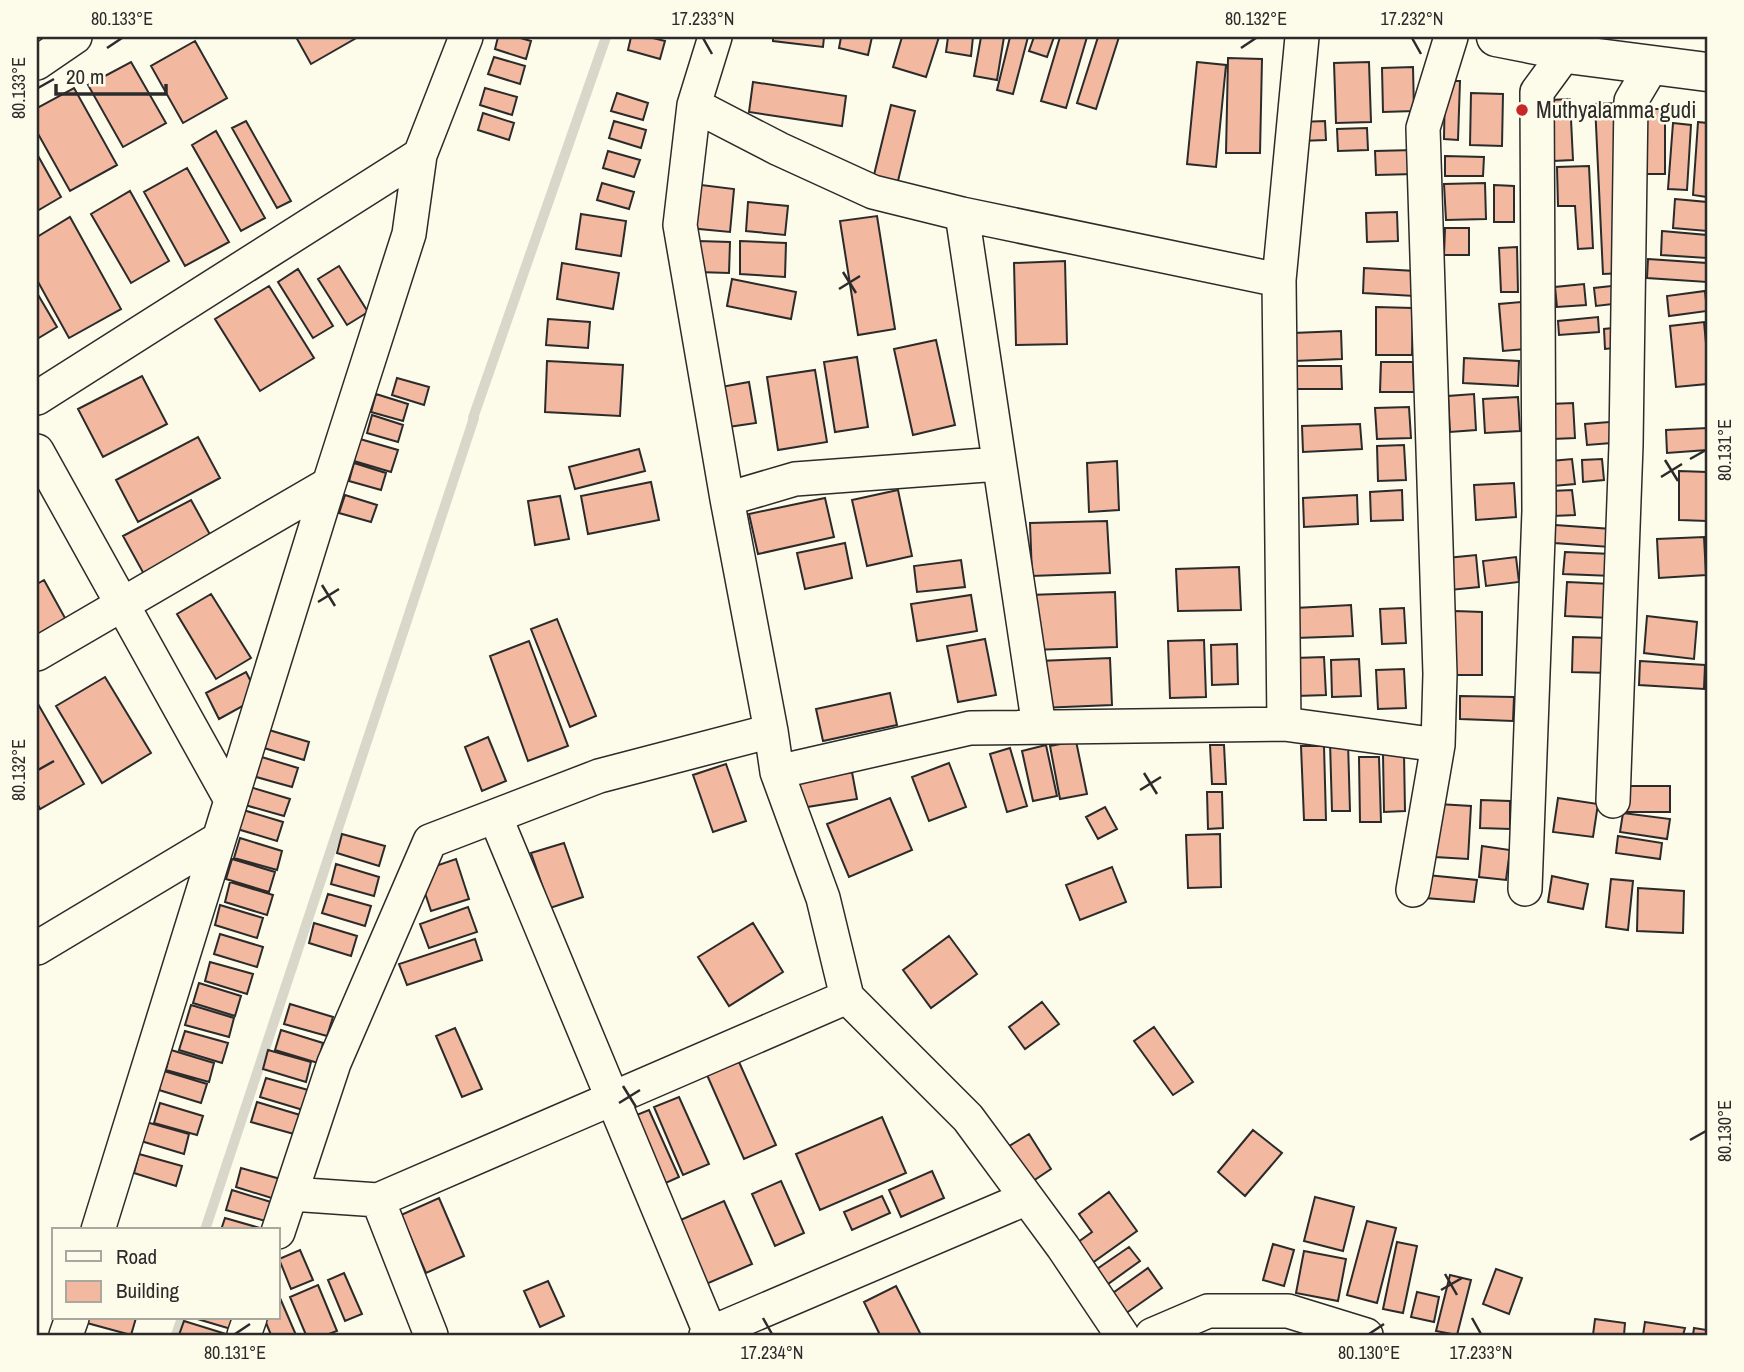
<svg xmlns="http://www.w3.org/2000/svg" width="1744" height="1372" font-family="'Archivo Narrow',sans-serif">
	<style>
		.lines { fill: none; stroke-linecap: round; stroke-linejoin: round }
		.stream { stroke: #d8d7c9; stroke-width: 10 }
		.building { fill: #f2b8a0; stroke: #2b2b2b; stroke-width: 2 }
		.minor-casing { stroke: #2b2b2b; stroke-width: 36 }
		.secondary-casing { stroke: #2b2b2b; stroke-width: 41 }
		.minor { stroke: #fdfbea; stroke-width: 33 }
		.secondary { stroke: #fdfbea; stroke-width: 38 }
		.ticks { fill: none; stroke: #2b2b2b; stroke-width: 2.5 }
		.poi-dot { fill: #c62828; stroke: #fdfbea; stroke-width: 2.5 }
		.labels { text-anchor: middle; stroke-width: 5; stroke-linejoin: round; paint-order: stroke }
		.poi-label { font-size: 23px; fill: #2b2b2b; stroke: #fdfbea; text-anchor: start }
		.neatline { fill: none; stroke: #2b2b2b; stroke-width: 2.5 }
		.ticks-label { font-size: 18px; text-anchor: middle; fill: #2b2b2b }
	</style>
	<rect width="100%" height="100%" fill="#fdfbea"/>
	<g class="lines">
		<path class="stream" d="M205,1230L474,418H473L606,37
			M176,1335L182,1318"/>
	</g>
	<path class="building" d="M296,37H358L311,64Z
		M498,37H517L531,41L526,59L495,49Z
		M631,37H649L665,41L660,59L628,50Z
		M773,37H824L823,47L773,41Z
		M841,37H872L868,55L839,48Z
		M902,37H939L926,77L893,67Z
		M948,37H973L971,56L946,52Z
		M981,37H1004L997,80L974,76Z
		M1010,37H1028L1013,94L997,90Z
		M1034,37H1054L1047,57L1029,51Z
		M1060,37H1087L1066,108L1041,101Z
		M1098,37H1119L1096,109L1077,103Z
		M195,41L227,98L183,123L151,66Z
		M494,57L525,66L520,84L488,74Z
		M1228,58L1262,59L1260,153H1226Z
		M131,62L166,123L123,147L88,85Z
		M1197,62L1226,65L1216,167L1187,164Z
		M1369,62L1371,122L1336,123L1334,63Z
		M1413,67L1414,111L1383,112L1382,68Z
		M1445,81H1460L1458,140L1444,139Z
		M753,82L846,96L842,126L749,112Z
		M74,88L117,165L70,191L37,132V108Z
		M485,88L517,97L512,115L480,105Z
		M617,93L648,103L643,120L611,111Z
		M1471,93L1503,94L1502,146L1470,145Z
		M1570,99L1573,160L1553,161L1550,100Z
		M1617,103L1625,273L1603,274L1595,104Z
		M891,105L915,111L897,185L873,179Z
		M1641,109H1665V174H1641Z
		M483,113L514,123L509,140L478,130Z
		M246,121L291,201L277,208L232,128Z
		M614,121L646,130L641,148L609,138Z
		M1325,121L1326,140L1300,141V122Z
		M1698,122L1707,123V197L1693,195Z
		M1673,123L1691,125L1687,190L1668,189Z
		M1367,128L1368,150L1338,151L1337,129Z
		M216,131L265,218L241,231L192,145Z
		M1414,150L1415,174L1376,175L1375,151Z
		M608,151L640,160L634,177L603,168Z
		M37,154L61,197L37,211Z
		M1445,156L1484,157L1483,176H1445Z
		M1589,166L1593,248L1578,249L1575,206H1558L1557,167Z
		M187,168L229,242L185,266L144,192Z
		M602,183L634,192L629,209L597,200Z
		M1485,183L1486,219L1446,220L1444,184Z
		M693,184L734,189L730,232L689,228Z
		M1494,185L1514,186V222H1494Z
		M130,191L169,261L131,283L91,214Z
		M1675,199L1707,202V231L1673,228Z
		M748,202L788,206L785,235L746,231Z
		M1397,212L1398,241L1367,242L1366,213Z
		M581,214L626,221L621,256L576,249Z
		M877,216L895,329L858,335L840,221Z
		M70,217L121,309L69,338L37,280V237Z
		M1445,228H1469V255H1444Z
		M1662,231L1707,235V258L1661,255Z
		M698,241L730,242L729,273L697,272Z
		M740,241L786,243L785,277L740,274Z
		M1517,247L1518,292H1501L1499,248Z
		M1648,259L1707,263V282L1647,278Z
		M1065,261L1067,344L1016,345L1014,263Z
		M562,263L619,273L613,309L557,299Z
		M339,266L368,312L347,325L318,279Z
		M1364,268L1415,271L1414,296L1363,293Z
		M298,269L333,326L313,338L278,282Z
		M732,279L796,292L791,319L727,306Z
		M1584,284L1586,305L1557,307L1555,287Z
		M1620,285L1621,303L1596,306L1594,288Z
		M269,286L314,358L260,391L215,319Z
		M1705,291L1707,311L1669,316L1667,296Z
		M37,293L57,327L37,339Z
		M1521,302L1525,349L1503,351L1499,304Z
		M1376,307L1413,308L1412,355H1376Z
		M1598,317L1599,332L1559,335L1558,321Z
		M548,319L590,322L588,348L546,345Z
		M1704,322L1707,354V384L1676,387L1670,326Z
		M1622,327L1624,347L1605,349L1604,329Z
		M1341,331L1342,359L1294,361L1293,333Z
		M936,340L955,425L913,435L894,349Z
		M857,357L868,427L835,432L824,362Z
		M1464,358L1519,361L1518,386L1463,383Z
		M547,361L623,365L620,416L545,412Z
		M1381,362H1413L1414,392H1380Z
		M1291,366H1341L1342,389H1290Z
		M815,370L827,442L778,450L767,377Z
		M142,376L167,424L103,457L78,409Z
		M397,378L429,387L424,405L392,395Z
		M749,382L756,423L728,427L721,387Z
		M376,394L408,404L403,421L371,412Z
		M1474,394L1476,430L1450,432L1448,396Z
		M1518,397L1520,431L1485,433L1483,399Z
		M1573,403L1575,438L1553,439L1550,404Z
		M1409,407L1411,438L1377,439L1375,408Z
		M372,415L403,425L398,442L367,433Z
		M1622,421L1624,442L1587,445L1585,424Z
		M1360,424L1362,449L1303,452L1302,426Z
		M1707,428V450L1667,453L1666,430Z
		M198,437L220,478L138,522L116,480Z
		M360,439L398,450L391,472L354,461Z
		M1404,445L1406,480L1378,481L1377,446Z
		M639,449L645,471L575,489L569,467Z
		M1572,459L1575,484L1553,486L1551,461Z
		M1602,459L1604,480L1583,482L1582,460Z
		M1117,461L1119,510L1089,512L1087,463Z
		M354,463L386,473L381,490L349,481Z
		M1679,471L1707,472V521L1679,520Z
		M651,482L659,520L588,534L581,496Z
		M1514,483L1516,517L1476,520L1474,485Z
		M898,490L912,556L867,566L852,500Z
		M1402,490L1403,520L1371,521L1370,492Z
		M1572,490L1575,515L1553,516L1551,491Z
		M345,495L377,505L371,522L339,513Z
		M1357,495L1358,524L1304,527L1303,498Z
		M560,496L569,539L535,545L528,501Z
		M825,498L834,537L758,554L749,514Z
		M191,500L213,540L145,576L123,536Z
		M1107,521L1110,573L1032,576L1030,523Z
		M1555,525L1612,529L1610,547L1554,543Z
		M1704,537L1706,575L1659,578L1657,539Z
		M845,543L852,578L805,589L797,553Z
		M1565,552L1612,554V576L1563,574Z
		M1476,555L1479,587L1450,590L1447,558Z
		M1516,557L1519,582L1486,586L1483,561Z
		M961,560L965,587L917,592L914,566Z
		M1239,567L1241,610L1178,611L1176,569Z
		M44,580L70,627L37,646V584Z
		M1567,582L1612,584L1611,618L1565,616Z
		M1115,592L1117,647L1032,650L1029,595Z
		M211,594L251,658L216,679L177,614Z
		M971,595L977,631L917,641L911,604Z
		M1351,605L1353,636L1296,638L1295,608Z
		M1404,608L1406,643L1382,644L1380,609Z
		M1455,611L1482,612V675H1455Z
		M1647,616L1697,622L1694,659L1644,653Z
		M557,619L596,716L570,727L531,629Z
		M1573,637L1611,638L1610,673L1572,672Z
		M985,639L996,695L958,702L947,646Z
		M1204,640L1206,697L1170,698L1168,641Z
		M529,641L568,746L528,761L490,656Z
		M1237,644L1238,684L1212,685L1211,645Z
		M1324,657L1326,695L1297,696L1295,658Z
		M1110,658L1112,705L1040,708L1039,661Z
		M1359,659L1361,696L1332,697L1331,660Z
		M1640,661L1705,665L1704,689L1639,685Z
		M1404,669L1406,708L1378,709L1376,670Z
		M246,672L259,697L219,719L206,693Z
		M105,677L151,753L102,783L56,706Z
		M890,693L897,725L823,741L816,709Z
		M1460,696L1514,697L1513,721L1460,719Z
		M37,704H38L84,784L40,809L37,803Z
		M269,730L309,742L304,760L264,748Z
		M488,737L506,781L482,791L465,747Z
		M1076,741L1087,794L1060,799L1050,746Z
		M1330,742H1348L1350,811H1332Z
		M1046,745L1057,796L1033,801L1022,751Z
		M1210,745H1224L1226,784H1212Z
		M1301,746H1324L1326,820H1304Z
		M1010,748L1027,806L1007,812L990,754Z
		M1404,753L1405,811L1384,812L1383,754Z
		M255,755L298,768L292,787L249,775Z
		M1359,757H1379L1381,822H1360Z
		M949,763L966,807L929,821L912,777Z
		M726,764L746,821L713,832L693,775Z
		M852,772L857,799L801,808L796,782Z
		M1623,786H1670V812H1624Z
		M250,787L290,799L284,816L245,805Z
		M1207,792H1222L1223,828L1208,829Z
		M890,798L912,850L849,877L827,824Z
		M1558,798L1598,804L1593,837L1553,832Z
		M1481,800L1510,801V829L1480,828Z
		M1438,804L1471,806L1468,859L1435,857Z
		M1105,807L1117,829L1098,839L1086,817Z
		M240,809L283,822L277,841L234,828Z
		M1623,813L1670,819L1667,839L1620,832Z
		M342,834L385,846L379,866L337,853Z
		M1220,834L1221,887L1188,888L1186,835Z
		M1618,836L1662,843L1660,859L1616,853Z
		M240,838L282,851L277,870L234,858Z
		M564,843L583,897L550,908L531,853Z
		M1482,846L1510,850L1506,880L1479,877Z
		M232,859L275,872L269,892L226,879Z
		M456,859L469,899L431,911L418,872Z
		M336,864L379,877L374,896L331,884Z
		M1112,867L1126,902L1080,920L1066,885Z
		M1427,875L1477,880L1474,902L1425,898Z
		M1552,876L1588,884L1583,909L1548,902Z
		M1611,879L1633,881L1628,930L1606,927Z
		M230,882L273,895L267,915L225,902Z
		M1638,888L1684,891L1683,933L1637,931Z
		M328,894L371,906L365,926L322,913Z
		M220,905L263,918L257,938L215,925Z
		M468,907L477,932L429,948L420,924Z
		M314,923L357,936L351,956L309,943Z
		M753,923L783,972L729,1006L698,957Z
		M220,934L263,947L257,967L214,954Z
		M949,936L977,974L931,1008L903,970Z
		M475,939L482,960L407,985L399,964Z
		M210,962L253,974L247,994L205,981Z
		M199,983L241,996L235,1016L193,1003Z
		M1042,1002L1059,1024L1025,1049L1009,1027Z
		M290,1004L333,1017L327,1036L284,1024Z
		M191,1005L234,1018L229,1037L185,1025Z
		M1154,1027L1193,1082L1173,1095L1134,1041Z
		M455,1028L482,1089L462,1097L436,1036Z
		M281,1030L323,1043L318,1063L275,1050Z
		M185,1031L228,1043L222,1063L179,1050Z
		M171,1050L214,1063L209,1082L166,1070Z
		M268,1050L311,1062L306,1082L263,1069Z
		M739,1062L776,1145L744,1159L707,1075Z
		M164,1071L207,1084L201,1103L159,1090Z
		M266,1078L308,1090L303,1110L260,1097Z
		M679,1097L709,1164L683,1175L654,1107Z
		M257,1102L300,1115L294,1134L251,1122Z
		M160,1103L203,1116L197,1135L154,1123Z
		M649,1110L679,1177L659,1186L629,1118Z
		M882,1117L906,1173L820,1210L796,1154Z
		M146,1122L189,1134L184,1154L141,1141Z
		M1253,1130L1282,1153L1245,1196L1218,1172Z
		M1029,1134L1051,1169L1024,1187L1001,1151Z
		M139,1154L182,1166L176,1186L134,1173Z
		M241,1168L284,1180L278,1200L236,1187Z
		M932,1171L944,1198L901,1217L889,1190Z
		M781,1181L804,1233L775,1246L752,1194Z
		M232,1190L274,1203L269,1222L226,1210Z
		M1109,1192L1137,1231L1088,1266L1074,1245L1092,1232L1079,1214Z
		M882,1196L890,1213L852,1230L844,1212Z
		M1315,1197L1354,1207L1343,1251L1304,1241Z
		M439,1198L464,1256L426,1273L401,1215Z
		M724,1201L752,1264L697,1288L669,1225Z
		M225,1218L267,1230H221Z
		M1367,1221L1396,1228L1377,1303L1347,1295Z
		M1397,1242L1417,1246L1403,1313L1383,1309Z
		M1273,1244L1294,1250L1284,1286L1263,1280Z
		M1129,1247L1140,1261L1108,1284L1097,1269Z
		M300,1250L313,1280L291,1289L279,1259Z
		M1304,1251L1346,1259L1338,1301L1296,1293Z
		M1148,1268L1162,1288L1125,1314L1110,1295Z
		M1496,1269L1522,1278L1509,1314L1483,1304Z
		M344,1273L362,1314L345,1321L328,1280Z
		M1450,1275L1471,1280L1457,1335L1436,1331Z
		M548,1281L564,1316L540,1327L524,1291Z
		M318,1285L337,1331L326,1335H306L290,1297Z
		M896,1286L921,1335H880L864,1302Z
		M1417,1292L1439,1297L1434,1322L1411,1317Z
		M280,1298L296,1335H271L264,1318H278V1299Z
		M89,1318H136L131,1335L87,1323Z
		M194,1318H235L231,1329Z
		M1595,1319L1625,1323L1624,1335H1593Z
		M184,1321L226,1334V1335H179Z
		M1645,1322L1685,1328L1683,1335H1643Z
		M1694,1328L1707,1330V1335H1693Z"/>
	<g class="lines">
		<g class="minor-casing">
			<path id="minor" d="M715,37L694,105L680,225L727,499L771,731L777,772L823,898L847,997L968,1118L1063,1247L1122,1335
				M37,63L75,37
				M694,105L779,149L873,192L962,214L1279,280
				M962,214L1039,727
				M37,398L420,155
				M37,451L231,800
				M727,499L795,479L999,464
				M37,654L329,484
				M1284,724L1279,280L1302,37
				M777,772L970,728L1284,724L1438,745
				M1613,801L1626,445L1631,101L1653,64
				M495,816L711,1335
				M1525,889L1539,511L1537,92L1567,51
				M1413,890L1438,745L1440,674L1423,128L1451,37
				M37,948L219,839
				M291,1194L378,1200L847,997
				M378,1200L431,1335
				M98,1230L329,484L409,234L420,155L466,37
				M278,1232L334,1063L430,841L599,776L771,731
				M66,1335L72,1318
				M244,1335L250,1318
				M706,1335L1027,1198
				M1152,1335L1208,1311H1288L1366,1335"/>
		</g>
		<g class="secondary-casing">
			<path id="secondary" d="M1496,37L1567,51L1575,55L1707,72"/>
		</g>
		<use href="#minor" class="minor"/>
		<use href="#secondary" class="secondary"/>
	</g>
	<path class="ticks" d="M703,38L712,54M1412,38L1421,54M107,48L122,38M1241,48L1256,38M38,88L54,79M843,272L856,293M839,289L860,276M1690,459L1706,450M1665,460L1678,481M1661,477L1682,464M322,585L335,606M318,602L339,589M38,770L54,761M1144,773L1157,794M1140,790L1161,777M623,1086L636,1107M619,1103L640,1090M1690,1140L1706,1131M1445,1274L1457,1295M1441,1290L1462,1278M763,1318L772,1334M1472,1318L1481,1334M235,1334L250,1324M1369,1334L1384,1324"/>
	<circle class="poi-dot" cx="1522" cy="110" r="7"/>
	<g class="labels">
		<g class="poi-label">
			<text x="1536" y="118">Muthyalamma gudi</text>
		</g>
	</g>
	<rect width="1744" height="1372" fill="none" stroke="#fdfbea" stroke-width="77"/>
	<rect x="52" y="1228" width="228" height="91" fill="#fdfbea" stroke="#a9a89e" stroke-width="2"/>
	<rect x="66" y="1251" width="35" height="10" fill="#fdfbea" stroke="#a9a89e" stroke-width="2"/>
	<text x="116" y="1264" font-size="21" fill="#2b2b2b">Road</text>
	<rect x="66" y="1281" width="35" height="21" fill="#f2b8a0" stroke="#a9a89e" stroke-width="2"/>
	<text x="116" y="1298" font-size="21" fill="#2b2b2b">Building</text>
	<path d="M56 84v10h110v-10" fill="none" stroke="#2b2b2b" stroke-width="3.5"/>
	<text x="66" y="84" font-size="21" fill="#2b2b2b" stroke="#fdfbea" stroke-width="5" paint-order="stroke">20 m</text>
	<rect x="38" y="38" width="1668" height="1296" class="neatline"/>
	<g class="ticks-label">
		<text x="122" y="25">80.133°E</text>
		<text x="703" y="25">17.233°N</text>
		<text x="1256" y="25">80.132°E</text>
		<text x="1412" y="25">17.232°N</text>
		<text transform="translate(19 88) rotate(-90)" y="6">80.133°E</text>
		<text transform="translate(1725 450) rotate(-90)" y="6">80.131°E</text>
		<text transform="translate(19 770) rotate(-90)" y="6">80.132°E</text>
		<text transform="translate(1725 1131) rotate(-90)" y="6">80.130°E</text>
		<text x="235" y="1359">80.131°E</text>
		<text x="772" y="1359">17.234°N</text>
		<text x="1369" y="1359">80.130°E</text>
		<text x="1481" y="1359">17.233°N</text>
	</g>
</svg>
